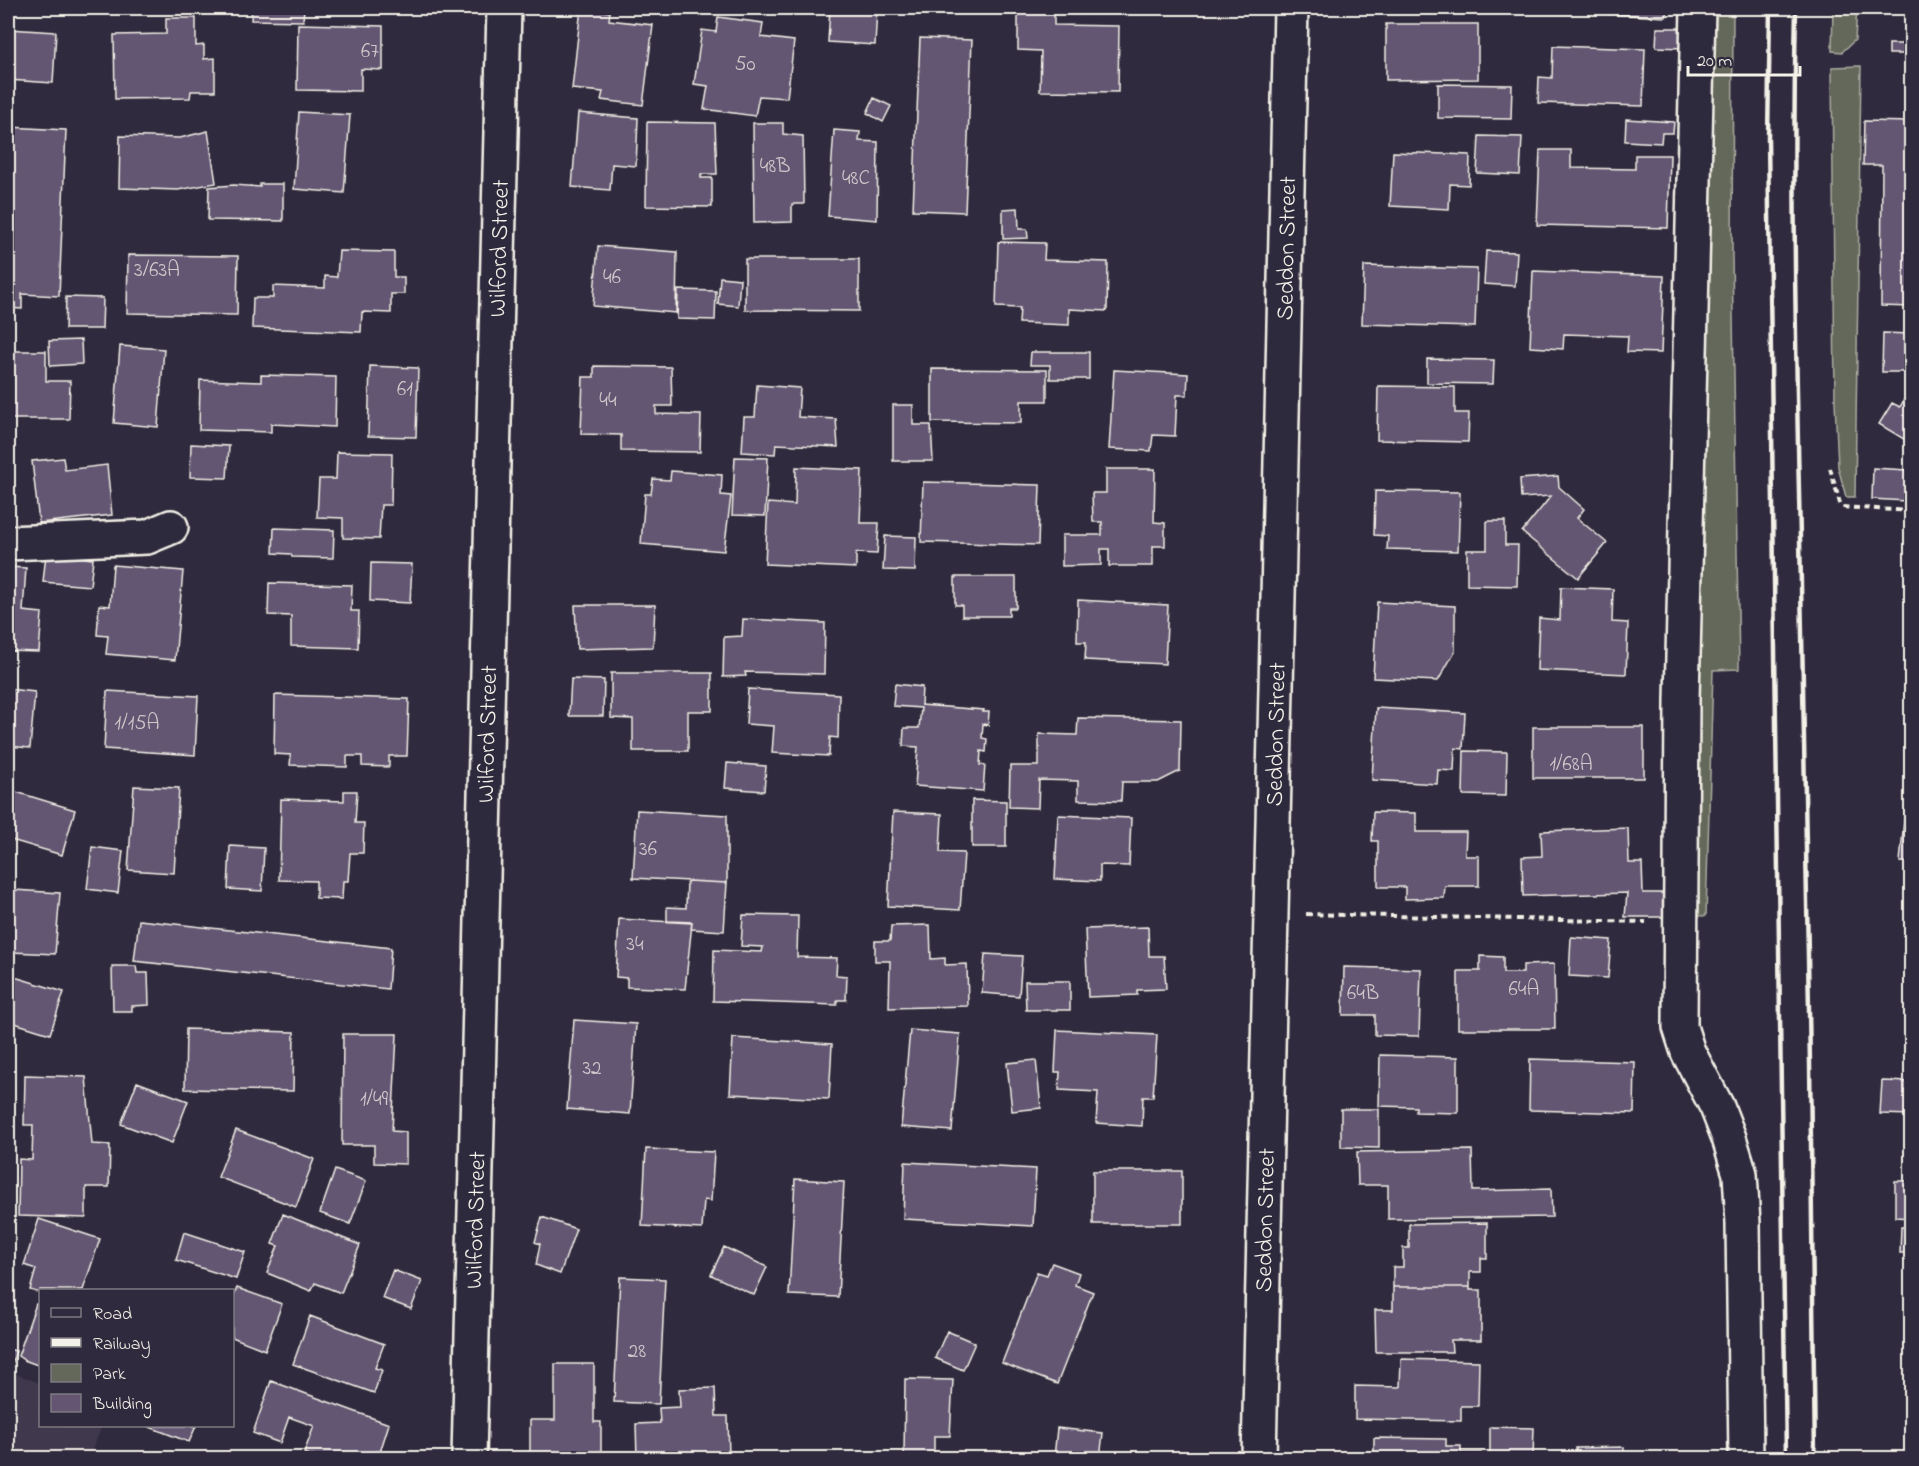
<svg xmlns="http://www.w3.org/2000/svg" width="1919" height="1466" font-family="'Indie Flower',sans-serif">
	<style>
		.built { fill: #3f374d }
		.green { fill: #63685a; stroke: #acaca1; stroke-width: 1.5 }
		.building { fill: #645673; stroke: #f4f1e8; stroke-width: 1.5 }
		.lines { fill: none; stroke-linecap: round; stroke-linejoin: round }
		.minor-casing { stroke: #f4f1e8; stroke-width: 38 }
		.path { stroke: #f4f1e8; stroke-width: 4; stroke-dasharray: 6 4.5; stroke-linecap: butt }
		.minor { stroke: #2f2a3d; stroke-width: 33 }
		.rail { stroke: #f4f1e8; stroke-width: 4.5 }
		.labels { text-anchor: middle; stroke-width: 6; stroke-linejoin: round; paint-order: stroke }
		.number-label { font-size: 21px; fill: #d0cacb }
		.street-label { font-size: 24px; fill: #f4f1e8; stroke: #2f2a3d }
	</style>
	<rect width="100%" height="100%" fill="#2f2a3d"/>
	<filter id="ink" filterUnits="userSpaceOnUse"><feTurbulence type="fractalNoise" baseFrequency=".0167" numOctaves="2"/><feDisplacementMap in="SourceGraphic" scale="12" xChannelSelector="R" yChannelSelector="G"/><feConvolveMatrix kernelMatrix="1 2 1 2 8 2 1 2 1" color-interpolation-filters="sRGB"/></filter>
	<g filter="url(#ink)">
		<path class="built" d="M8,1371L40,1383V1426H102L89,1458H8Z"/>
		<path class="green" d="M1708,8H1733L1732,256L1739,669L1713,670L1706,916L1689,915Z
			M1833,8H1857L1855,40L1842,52L1832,51Z
			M1861,66L1855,497H1846L1838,467L1835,401L1832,67Z"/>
		<path class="building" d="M252,8H304L303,21L251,20Z
			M581,8L610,12L609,20L653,25L643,105L601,100L603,92L572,89Z
			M830,8H877L875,45L828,42Z
			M1608,8H1667L1666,17L1608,14Z
			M1018,12L1054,13V25L1119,26L1118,92L1040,91L1041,51L1018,50Z
			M718,17L763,23L761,37L794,41L787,98L759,96L755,116L704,109L708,86L694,84L702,30L716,32Z
			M166,18H196V46L204,45V59L215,58V91H191L190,98L115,99L114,35L166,34Z
			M298,24L383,26V70L361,69V91L297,90Z
			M1386,24H1478V79L1386,80Z
			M1657,28H1683V48L1656,47Z
			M8,29L56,32L53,83L8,80Z
			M920,38L972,40L965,212L913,210Z
			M1889,44H1908V54H1889Z
			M1553,46L1645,49L1643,106L1538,103L1539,77L1552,78Z
			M1438,84L1512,85L1511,119L1438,118Z
			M874,98L891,106L883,122L867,113Z
			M299,112L350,115L344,193L294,189Z
			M578,113L638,118L636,166L612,164L610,190L572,187Z
			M1626,119L1674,122L1673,133H1662L1661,143L1625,141Z
			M1864,121L1912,122V307L1881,306L1882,165H1863Z
			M647,122L715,123L717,174H701V178H712V207L646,206Z
			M753,123H783V134L803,136L804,204H792V222L754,223Z
			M8,127L66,130L59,296L22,294V309L8,308Z
			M834,130L860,132L859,141L878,142L877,220L828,216Z
			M208,131L216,183L178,190L119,188L120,136L180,138Z
			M1479,136L1522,137L1520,175L1477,173Z
			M1540,150H1571V168L1635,169V155H1670L1668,228L1537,225Z
			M1393,152L1470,155L1469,185L1450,184L1449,209L1390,206Z
			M260,184H283V221L208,220L209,187L234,185L260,187Z
			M1018,208L1019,229H1027L1028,238L1003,239V209Z
			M998,242L1045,243L1044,260L1108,262L1107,311L1069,309V325L1019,323L1020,308L996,307Z
			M598,246L677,252L676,313L593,306Z
			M339,251L394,252V277H404V294H391V313L362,312L361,332L252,328L253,298H273V286L325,288V276L337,277Z
			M1486,251L1517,252L1515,286L1484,284Z
			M128,255L238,256L237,315L127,313Z
			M745,259H859V311L745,310Z
			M1364,266L1477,269L1475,327L1362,324Z
			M1533,271L1664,276L1661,353L1627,352L1628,336L1564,334L1563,349L1530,347Z
			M720,277L740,279L738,306L718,304Z
			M678,290L716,291L715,320L677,319Z
			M66,297L103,298L102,329H65Z
			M1883,333L1912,334V372H1882Z
			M81,340L82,364L50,366L49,341Z
			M120,346L164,349L158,427L114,423Z
			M13,351H46V381H70L69,419H8V371H13Z
			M1031,352H1089V379H1050V365H1030Z
			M1427,359L1494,360L1493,384L1427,383Z
			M370,366L418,368L416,437L368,436Z
			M594,366L671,367L672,406H656V414L701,415L700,452L621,451V435L581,434L583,377H594Z
			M932,369L1047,370V401H1021V423L932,422Z
			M1114,370L1188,374L1187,395H1177L1175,436L1153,435L1151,451L1109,449Z
			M261,375L336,377L335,427L271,424V432L199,430L200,380L261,382Z
			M757,385L800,388L798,417L836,419L838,447L776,444L775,454L742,452L744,417H755Z
			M1378,386L1455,387V413H1469L1468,442L1377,440Z
			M1909,391L1912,392V444L1879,424L1892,403L1900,407Z
			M893,405H913V425H931L933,461H893Z
			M191,444L229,446L227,478L190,477Z
			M337,452L392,453L391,505H381L379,539L343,538V518L317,517L319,479H336Z
			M735,457L768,458L765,516L732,515Z
			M63,458L65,470L107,465L112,515L39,523L32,461Z
			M796,467L862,470L860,523H879L877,554L856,553V568L765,564L768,503L795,505Z
			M1873,468L1907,470L1906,501L1872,499Z
			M1106,469H1155L1154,522L1165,523V546H1153V566H1109V549H1101V565L1062,566V535H1102V522H1093L1092,493H1106Z
			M671,471L722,475L721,495L731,496L724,551L641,544L645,494H651L653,479L670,480Z
			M1558,476L1559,487L1584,509L1577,518L1607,543L1578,578L1522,532L1551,496L1521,498L1520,479Z
			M923,482L1040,485L1038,545L921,542Z
			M1375,491L1460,492L1458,551L1387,549L1388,536L1374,535Z
			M1487,521H1505V545H1518L1517,586L1467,585V550H1487Z
			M274,528L334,530L333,558L292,557L291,554L273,553Z
			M885,536L916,537L915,571L883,570Z
			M46,554L93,559L90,586L43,582Z
			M371,563L412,564L410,603L370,601Z
			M113,565L183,571L175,660L106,654L108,636L97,635L99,605L110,606Z
			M8,567L26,568L23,611L42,613L39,652L8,651Z
			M955,577H1016V608H1009V616H962V605H955Z
			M269,583L352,585L351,611H359L358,648L291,646V616L268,615Z
			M1561,587L1613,589L1612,622L1628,623L1626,674L1537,670L1539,618L1560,620Z
			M1078,600L1168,605L1165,664L1085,660L1086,642H1077Z
			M1377,602L1455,606V651L1438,681L1373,678Z
			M575,605H655L653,647L577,649Z
			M743,619L825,623L824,674L745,672L746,676L723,677L724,637L742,636Z
			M611,673H712V711H688V751H633V719L611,718Z
			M571,679L604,680L603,716H569Z
			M895,684L922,687L921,705L984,710L983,712H989L988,725L983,724L982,738L987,739L986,752L981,751L980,765H985L983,791L915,786L918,747L903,746L904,728H919L921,708L893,706Z
			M8,689L35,692L30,748L8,746Z
			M748,689L839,694L838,738L830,737L829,756L772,753L774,726L746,724Z
			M107,691L198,696L195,755L104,749Z
			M275,695L409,699L407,756H389V767L362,766V756H347V767L290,765L291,755L274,754Z
			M1376,708L1465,713L1463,749L1455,748L1454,771L1438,770L1437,784L1372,780Z
			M1078,718L1181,720L1180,771L1158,782H1122L1121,801L1078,800V781L1039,780L1038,808L1009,807L1010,766H1039V734L1077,735Z
			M1533,727H1644V778H1533Z
			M1464,751L1507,752L1506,796L1463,795Z
			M727,763L766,766L764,791L725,788Z
			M134,786L179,788L174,873L128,870Z
			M13,791L75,810L62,855L8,839V809Z
			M344,791H357L355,823H364L363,853H350L348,881H343L342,899L316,898V881L279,880L281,799L344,801Z
			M972,800L1006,801V847H972Z
			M637,810L727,815V883L633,878Z
			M1905,810H1912V863L1900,862Z
			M893,812L942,814L940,852L964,853L960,910L888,906Z
			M1373,812L1416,813V832H1466L1465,856H1479V886H1445L1444,898L1405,899V887H1378V841H1372Z
			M1058,815L1131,818L1129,866L1100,865V881L1055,879Z
			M1628,828L1629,863H1642L1643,893H1667L1666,917H1625L1627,893L1523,896L1522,857L1542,856L1541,831Z
			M230,846L264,848L262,891L228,889Z
			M92,847L123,851L118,893L87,889Z
			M687,881L727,883L724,931L691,929L692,922L667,921V907L686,908Z
			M14,890L60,893L55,954L11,952Z
			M743,915L798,916L797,957L837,958L836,975L847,976L846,1000H837V1005L713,1001L714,950L762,952L763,947L741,946Z
			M619,919L692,923L685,989L627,987V978L616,977Z
			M139,920L391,948L388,989L134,961Z
			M930,925L931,959L945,958V965L967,964L968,1006L889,1008L890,961H875V941H890L891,926Z
			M1148,927L1149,956H1164L1166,989L1137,990V995L1088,997L1085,929Z
			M1571,937L1611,940L1608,978L1569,976Z
			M985,954L1022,956L1019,996L982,993Z
			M1480,956L1503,957V973H1523V965L1554,964L1555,1029H1458V971H1480Z
			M112,966H136L137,973H148L149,1005L132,1006V1011H113Z
			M1344,967L1421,969L1419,1036L1375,1035V1015H1343Z
			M8,975L64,992L50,1034L8,1021Z
			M1025,981H1070V1010H1026Z
			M574,1020L636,1024L630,1114L567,1109Z
			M186,1029L294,1032L293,1091L185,1089Z
			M910,1030L960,1034L952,1131L901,1127Z
			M1057,1030L1157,1035L1153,1097H1143L1142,1126L1096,1123L1098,1092L1059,1090L1060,1072H1055Z
			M343,1034H397L392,1131L406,1132V1164L374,1163V1145H342Z
			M733,1038L832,1044L829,1099L730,1094Z
			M1380,1055L1458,1057V1113L1416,1112V1107L1379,1106Z
			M1530,1059L1635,1062L1634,1113L1529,1110Z
			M1036,1060L1041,1108L1012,1111L1007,1063Z
			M25,1075L86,1077L92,1144L110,1145L109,1187H86V1218L18,1216L19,1159L32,1160L33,1125H24Z
			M1882,1081L1912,1082V1115L1880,1114Z
			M137,1082L188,1101L172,1143L121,1124Z
			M1341,1109H1379V1148L1341,1147Z
			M236,1130L314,1159L296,1207L218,1177Z
			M646,1149L714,1152L711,1201L704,1200L702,1229L642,1226Z
			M1472,1150L1473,1191L1551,1189L1552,1217L1388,1219V1185H1358L1357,1152Z
			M905,1162L1036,1169L1033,1226L903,1219Z
			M335,1170L366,1181L350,1224L320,1213Z
			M1093,1171H1182V1224H1093Z
			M795,1179L844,1182L838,1297L789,1295Z
			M1895,1181H1912V1218L1895,1217Z
			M283,1214L360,1245L341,1293L315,1283L311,1291L267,1273L278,1246L272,1244Z
			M542,1217L576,1229L560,1274L536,1265L540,1244L535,1242Z
			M39,1219L100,1239L83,1290H40V1293L30,1290L36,1269L24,1265Z
			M1487,1223V1258H1481V1272H1470V1287H1393V1267H1403V1248H1409V1224Z
			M1901,1227H1912V1253H1900Z
			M184,1232L245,1252L236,1279L176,1260Z
			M724,1247L767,1267L754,1295L711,1275Z
			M1052,1263L1079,1273L1075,1285L1093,1292L1057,1384L1002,1363L1037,1272L1047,1275Z
			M393,1270L422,1281L411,1309L382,1298Z
			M620,1277L665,1279L659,1404L614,1402Z
			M1393,1287H1470V1290H1481V1340H1451L1452,1352H1376L1375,1310H1393Z
			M237,1288L282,1304L265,1350L232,1337V1300Z
			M36,1304L40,1305V1366L24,1360L18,1356Z
			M310,1316L384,1344L375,1368L382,1370L374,1393L293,1364Z
			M947,1331L975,1343L963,1370L935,1358Z
			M8,1349L16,1351L12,1364L8,1363Z
			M1401,1359L1479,1361L1478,1406H1461V1421L1355,1419V1386L1400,1387Z
			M555,1364H594V1422H601V1458H530V1420H555Z
			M905,1379L953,1380L950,1436H934V1456H904Z
			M271,1381L389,1424L380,1452L377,1451L375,1458H320L304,1453L314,1426L289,1417L280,1443L253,1433Z
			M715,1388L716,1416H728L729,1458H637L636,1424L660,1423L659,1408L680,1407L679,1389Z
			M147,1426H196L189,1442Z
			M1490,1427L1534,1428L1533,1458H1490Z
			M1057,1428L1103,1433L1100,1458H1054Z
			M1374,1438L1446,1439V1446H1461V1453H1481V1458H1374Z
			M1624,1447V1458H1576V1448Z"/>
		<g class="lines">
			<g class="minor-casing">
				<g id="minor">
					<path d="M1698,8L1682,700L1680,1027L1688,1052L1717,1107L1729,1138L1740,1174L1743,1223L1746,1458"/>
					<path d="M8,543L147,537L171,527"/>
					<path id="s1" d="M469,1458L504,8"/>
					<path id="s2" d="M1259,1458L1291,8"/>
				</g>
			</g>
			<path class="path" d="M1830,468L1841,507L1912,511
				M1306,914L1646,922"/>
			<use href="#minor" class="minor"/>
			<path class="rail" d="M1770,8L1768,138L1786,1458
				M1796,8C1791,233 1799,460 1803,686C1809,943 1812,1201 1815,1458"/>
		</g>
	</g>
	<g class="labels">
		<g class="number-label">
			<text x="370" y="57">67</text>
			<text x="745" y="70">50</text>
			<text x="775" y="172">48B</text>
			<text x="856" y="184">48C</text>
			<text x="157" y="276">3/63A</text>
			<text x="612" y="283">46</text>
			<text x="405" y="395">61</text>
			<text x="608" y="406">44</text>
			<text x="137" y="729">1/15A</text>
			<text x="1571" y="770">1/68A</text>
			<text x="648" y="855">36</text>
			<text x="635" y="950">34</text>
			<text x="1524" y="995">64A</text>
			<text x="1363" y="999">64B</text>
			<text x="592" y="1074">32</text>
			<text x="374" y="1105">1/49</text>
			<text x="637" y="1357">28</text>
		</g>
		<g class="street-label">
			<text dy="8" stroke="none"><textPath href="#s1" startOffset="1210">Wilford Street</textPath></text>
			<text dy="8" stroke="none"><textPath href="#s2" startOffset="1210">Seddon Street</textPath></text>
			<text dy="8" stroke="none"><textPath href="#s1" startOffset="724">Wilford Street</textPath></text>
			<text dy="8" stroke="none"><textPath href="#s2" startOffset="724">Seddon Street</textPath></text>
			<text dy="8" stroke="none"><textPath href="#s1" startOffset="238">Wilford Street</textPath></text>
			<text dy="8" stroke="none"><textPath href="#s2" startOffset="238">Seddon Street</textPath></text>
		</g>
	</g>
	<rect width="1919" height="1466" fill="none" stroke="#2f2a3d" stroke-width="30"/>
	<rect x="15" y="15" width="1889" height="1436" fill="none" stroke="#f4f1e8" stroke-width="2" filter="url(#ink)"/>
	<rect x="39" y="1289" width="195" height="138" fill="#2f2a3d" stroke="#7e7a81" stroke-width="1.5"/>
	<rect x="51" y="1308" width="30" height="9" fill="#2f2a3d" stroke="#7e7a81" stroke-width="1.5"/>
	<text x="93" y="1319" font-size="18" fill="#f4f1e8">Road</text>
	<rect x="51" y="1338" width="30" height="9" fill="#f4f1e8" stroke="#7e7a81" stroke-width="1.5"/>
	<text x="93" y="1349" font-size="18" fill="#f4f1e8">Railway</text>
	<rect x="51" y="1364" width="30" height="18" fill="#63685a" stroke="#7e7a81" stroke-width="1.5"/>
	<text x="93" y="1379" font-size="18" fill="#f4f1e8">Park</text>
	<rect x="51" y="1394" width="30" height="18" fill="#645673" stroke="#7e7a81" stroke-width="1.5"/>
	<text x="93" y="1409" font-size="18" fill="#f4f1e8">Building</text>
	<path d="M1688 66v9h112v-9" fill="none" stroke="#f4f1e8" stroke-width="3"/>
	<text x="1697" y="66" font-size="18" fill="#f4f1e8" stroke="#2f2a3d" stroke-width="4.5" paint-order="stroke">20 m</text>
</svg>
